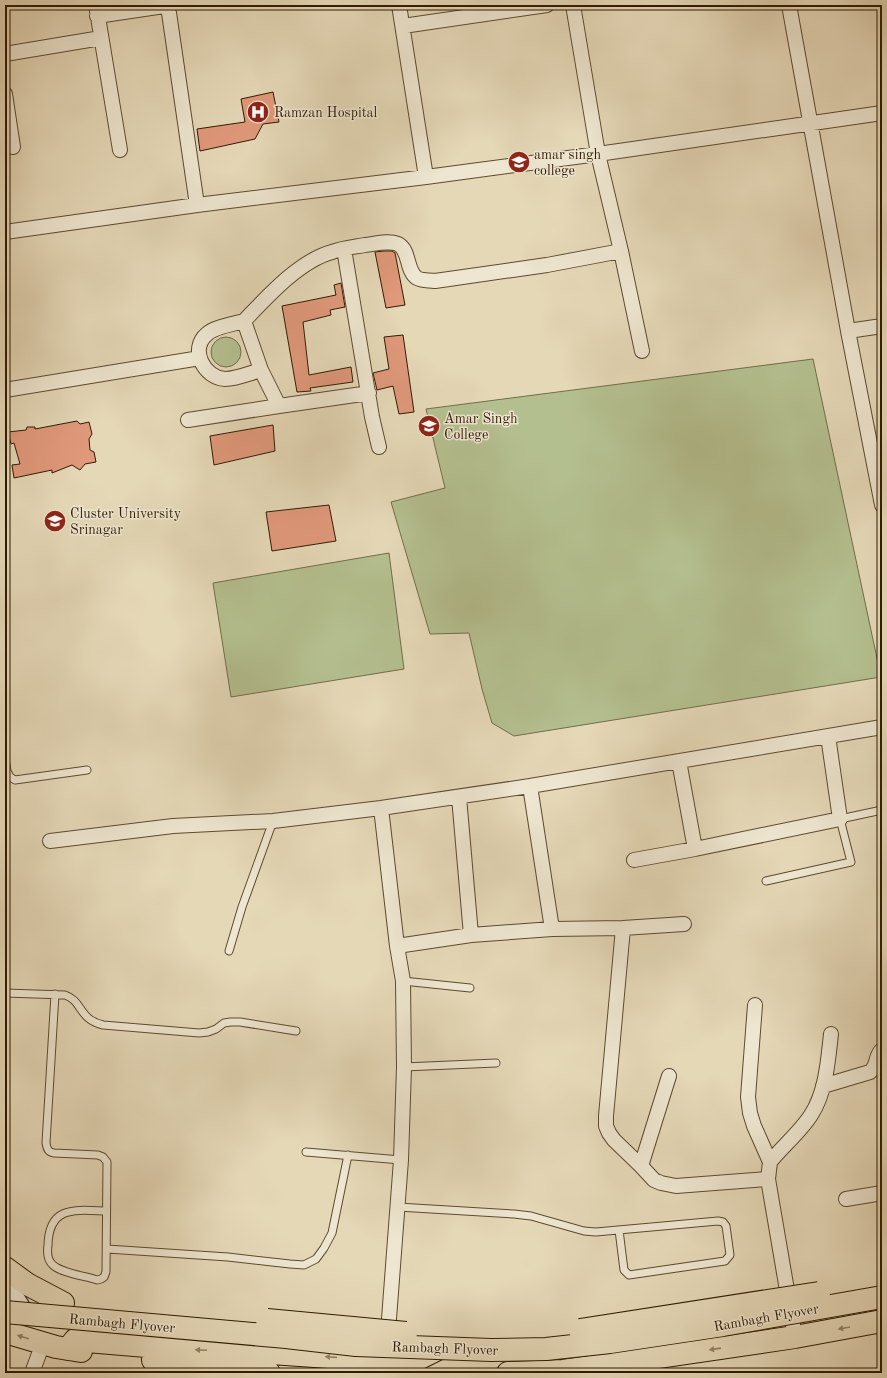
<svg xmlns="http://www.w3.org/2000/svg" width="887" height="1378" font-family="'Old Standard TT',serif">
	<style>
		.green { fill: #b4bf8f; stroke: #726d49 }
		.building { fill: #e0997b; stroke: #2f1b03 }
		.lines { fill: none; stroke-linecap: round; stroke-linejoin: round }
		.lane-casing { stroke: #5c4a30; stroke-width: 9 }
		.street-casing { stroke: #5c4a30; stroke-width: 16 }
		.secondary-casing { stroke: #2f1b03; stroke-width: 21 }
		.primary-casing { stroke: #2f1b03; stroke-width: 24 }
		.lane { stroke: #eee6d0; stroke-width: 7 }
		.street { stroke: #eee6d0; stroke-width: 14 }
		.secondary { stroke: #eee6d0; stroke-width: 19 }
		.primary { stroke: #e5d8b7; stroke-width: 22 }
		.primary-bridge-casing { stroke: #2f1b03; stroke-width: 24; stroke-linecap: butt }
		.primary-bridge { stroke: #e5d8b7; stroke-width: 22 }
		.oneway { fill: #938366 }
		.labels { text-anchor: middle; stroke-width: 3; stroke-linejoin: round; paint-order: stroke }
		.poi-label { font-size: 14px; fill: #2f1b03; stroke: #eee6d0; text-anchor: start }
		.street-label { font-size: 14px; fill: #2f1b03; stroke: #eee6d0 }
	</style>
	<rect width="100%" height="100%" fill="#e5d8b7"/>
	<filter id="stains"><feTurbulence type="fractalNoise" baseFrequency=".005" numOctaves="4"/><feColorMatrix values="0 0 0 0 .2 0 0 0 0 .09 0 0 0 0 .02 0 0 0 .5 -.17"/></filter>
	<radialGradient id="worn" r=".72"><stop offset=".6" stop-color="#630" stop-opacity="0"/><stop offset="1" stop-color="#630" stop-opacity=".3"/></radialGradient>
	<path class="green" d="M211 352a15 15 0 1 1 30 0a15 15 0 1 1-30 0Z
		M813,359L881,677L514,736L492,723L482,689L469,633L430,634L391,502L445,488L426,409Z
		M389,553L404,669L231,697L213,583Z"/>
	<path class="building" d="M273,92L279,122L263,124L255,139L200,151L197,129L245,122L241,99Z
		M384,251H392L395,253L405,305L386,308L375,252Z
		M341,283L345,307L330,310L331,315L303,322L309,375L351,367L353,382L310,388L311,391L297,392L282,306L336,295L334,285Z
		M403,335L414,412L399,414L393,386L377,390L373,373L389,369L384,337Z
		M77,421L80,424L89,422L92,434L89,439L90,450L94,452L96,462L85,464L80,470L72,465L52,473V470L14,478L12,465L20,464L14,443L11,444L8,432L26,430L27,427H35V429Z
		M273,425L275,451L214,465L210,436Z
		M329,505L336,541L272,551L266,512Z"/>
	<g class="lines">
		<g class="lane-casing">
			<path id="lane" d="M5,758L7,771L10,777L15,780L87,770
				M766,881L851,862L840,819L882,810
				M229,951L242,907L273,821
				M403,981L470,988
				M5,993L65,995C83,1001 78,1019 103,1025L199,1033L208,1032L216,1029L224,1023L231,1022H240L296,1031
				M55,994L46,1143C47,1149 48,1152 54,1153L98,1155L103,1157L107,1162L106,1272L104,1277L101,1279L97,1280C85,1276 61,1273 53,1265C47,1260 47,1252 48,1245C49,1205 76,1210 106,1211
				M404,1067L496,1063
				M306,1152L401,1160
				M398,1207L514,1214L531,1216L584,1231L596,1232L718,1221L723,1222L726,1226L730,1255L725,1261L629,1275L624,1270L619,1230
				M107,1249L228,1257L290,1264L304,1265L316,1259L324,1248L332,1233L348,1155"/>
		</g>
		<g class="street-casing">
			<path id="street" d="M96,5L120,150
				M399,5L426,177
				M573,5L598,154L621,251L642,351
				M789,5L848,331L882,505
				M168,6L197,205
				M97,16L171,5
				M403,26L547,5
				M5,54L101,38
				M5,94L13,147
				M5,232L197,205L426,177L598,154L882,113
				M344,249L372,417L379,447
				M244,321C234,324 214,327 207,334C189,349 204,378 225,379C237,379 250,373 261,370
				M848,331L882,326
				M5,390L200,358
				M369,393L279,406L261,370L244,321C267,297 299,261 332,252C342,248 354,247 365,245C375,244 388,240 398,244C410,250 406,271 417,278C422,281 429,280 435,281L547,265L621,251
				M188,420L279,406
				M679,761L695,849
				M530,786L552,929
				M459,797L471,935
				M381,808L397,946L403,981L404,1067L401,1160L388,1332
				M50,841L173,826L273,821L381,808L530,786L882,727
				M634,860L695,849L840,819L828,736
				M623,928L606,1116V1126L609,1133L614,1140L641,1166L654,1180L661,1183L676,1186L768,1179
				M397,946L471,935L552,929L623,928L684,924
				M755,1005L748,1097L750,1113L754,1126L770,1162
				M823,1086L870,1072C878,1066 875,1055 882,1050
				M641,1166L669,1076
				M846,1199L882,1193
				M795,1337L768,1179L770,1162C782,1147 801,1131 811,1115C826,1092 828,1061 831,1034
				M32,1373L43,1343"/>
		</g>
		<g class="secondary-casing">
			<path id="secondary" d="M5,1283L21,1308"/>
		</g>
		<g class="primary-casing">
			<path id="primary" d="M5,1268L27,1284L63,1303
				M5,1332L56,1347L81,1351
				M68,1349L75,1340L182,1349L257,1352L386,1361L403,1360L420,1358L438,1349
				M153,1360L227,1371L269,1373
				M508,1373L563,1371L795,1337L882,1321"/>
		</g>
		<use href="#lane" class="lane"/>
		<use href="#street" class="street"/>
		<use href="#secondary" class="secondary"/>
		<use href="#primary" class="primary"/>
		<g class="primary-bridge-casing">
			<path id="primary-bridge" d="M5,1312L286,1337L356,1345L491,1350L546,1349L610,1342L723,1325L882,1297
				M267,1320L406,1333
				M580,1330L819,1293"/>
		</g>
		<use href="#primary-bridge" class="primary-bridge"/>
	</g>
	<defs><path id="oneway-solid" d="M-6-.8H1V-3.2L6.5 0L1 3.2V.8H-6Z"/></defs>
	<g class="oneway">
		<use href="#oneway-solid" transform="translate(844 1328) rotate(170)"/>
		<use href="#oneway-solid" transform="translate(23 1337) rotate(-163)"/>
		<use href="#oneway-solid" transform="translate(715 1349) rotate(172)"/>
		<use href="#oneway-solid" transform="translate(201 1350) rotate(-178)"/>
		<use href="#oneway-solid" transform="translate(331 1357) rotate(-176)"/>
	</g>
	<defs>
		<g id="hospital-disc" transform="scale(1.15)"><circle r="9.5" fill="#8f2418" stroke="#eee6d0"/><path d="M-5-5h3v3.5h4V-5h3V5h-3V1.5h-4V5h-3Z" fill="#fff"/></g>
		<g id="university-disc" transform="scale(1.15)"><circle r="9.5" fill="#8f2418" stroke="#eee6d0"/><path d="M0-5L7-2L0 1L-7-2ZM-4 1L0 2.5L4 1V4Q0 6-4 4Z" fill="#fff"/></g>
	</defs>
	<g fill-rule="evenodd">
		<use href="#hospital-disc" x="258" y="112"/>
		<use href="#university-disc" x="519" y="162"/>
		<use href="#university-disc" x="429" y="426"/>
		<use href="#university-disc" x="55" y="521"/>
	</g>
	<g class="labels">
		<g class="poi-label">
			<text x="274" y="117">Ramzan Hospital</text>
			<text x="534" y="159">amar singh<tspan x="534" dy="16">college</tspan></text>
			<text x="444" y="423">Amar Singh<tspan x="444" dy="16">College</tspan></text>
			<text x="70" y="518">Cluster University<tspan x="70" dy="16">Srinagar</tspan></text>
		</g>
		<g class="street-label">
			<text transform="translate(766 1317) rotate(-10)" y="5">Rambagh Flyover</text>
			<text transform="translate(122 1323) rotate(5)" y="5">Rambagh Flyover</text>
			<text transform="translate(445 1348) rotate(2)" y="5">Rambagh Flyover</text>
		</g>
	</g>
	<rect width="887" height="1378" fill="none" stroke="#e5d8b7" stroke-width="20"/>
	<rect x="6" y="6" width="875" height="1366" fill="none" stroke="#2f1b03" stroke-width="2"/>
	<rect x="10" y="10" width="867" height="1358" fill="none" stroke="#2f1b03"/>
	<rect width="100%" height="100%" filter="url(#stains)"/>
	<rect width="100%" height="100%" fill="url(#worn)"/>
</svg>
